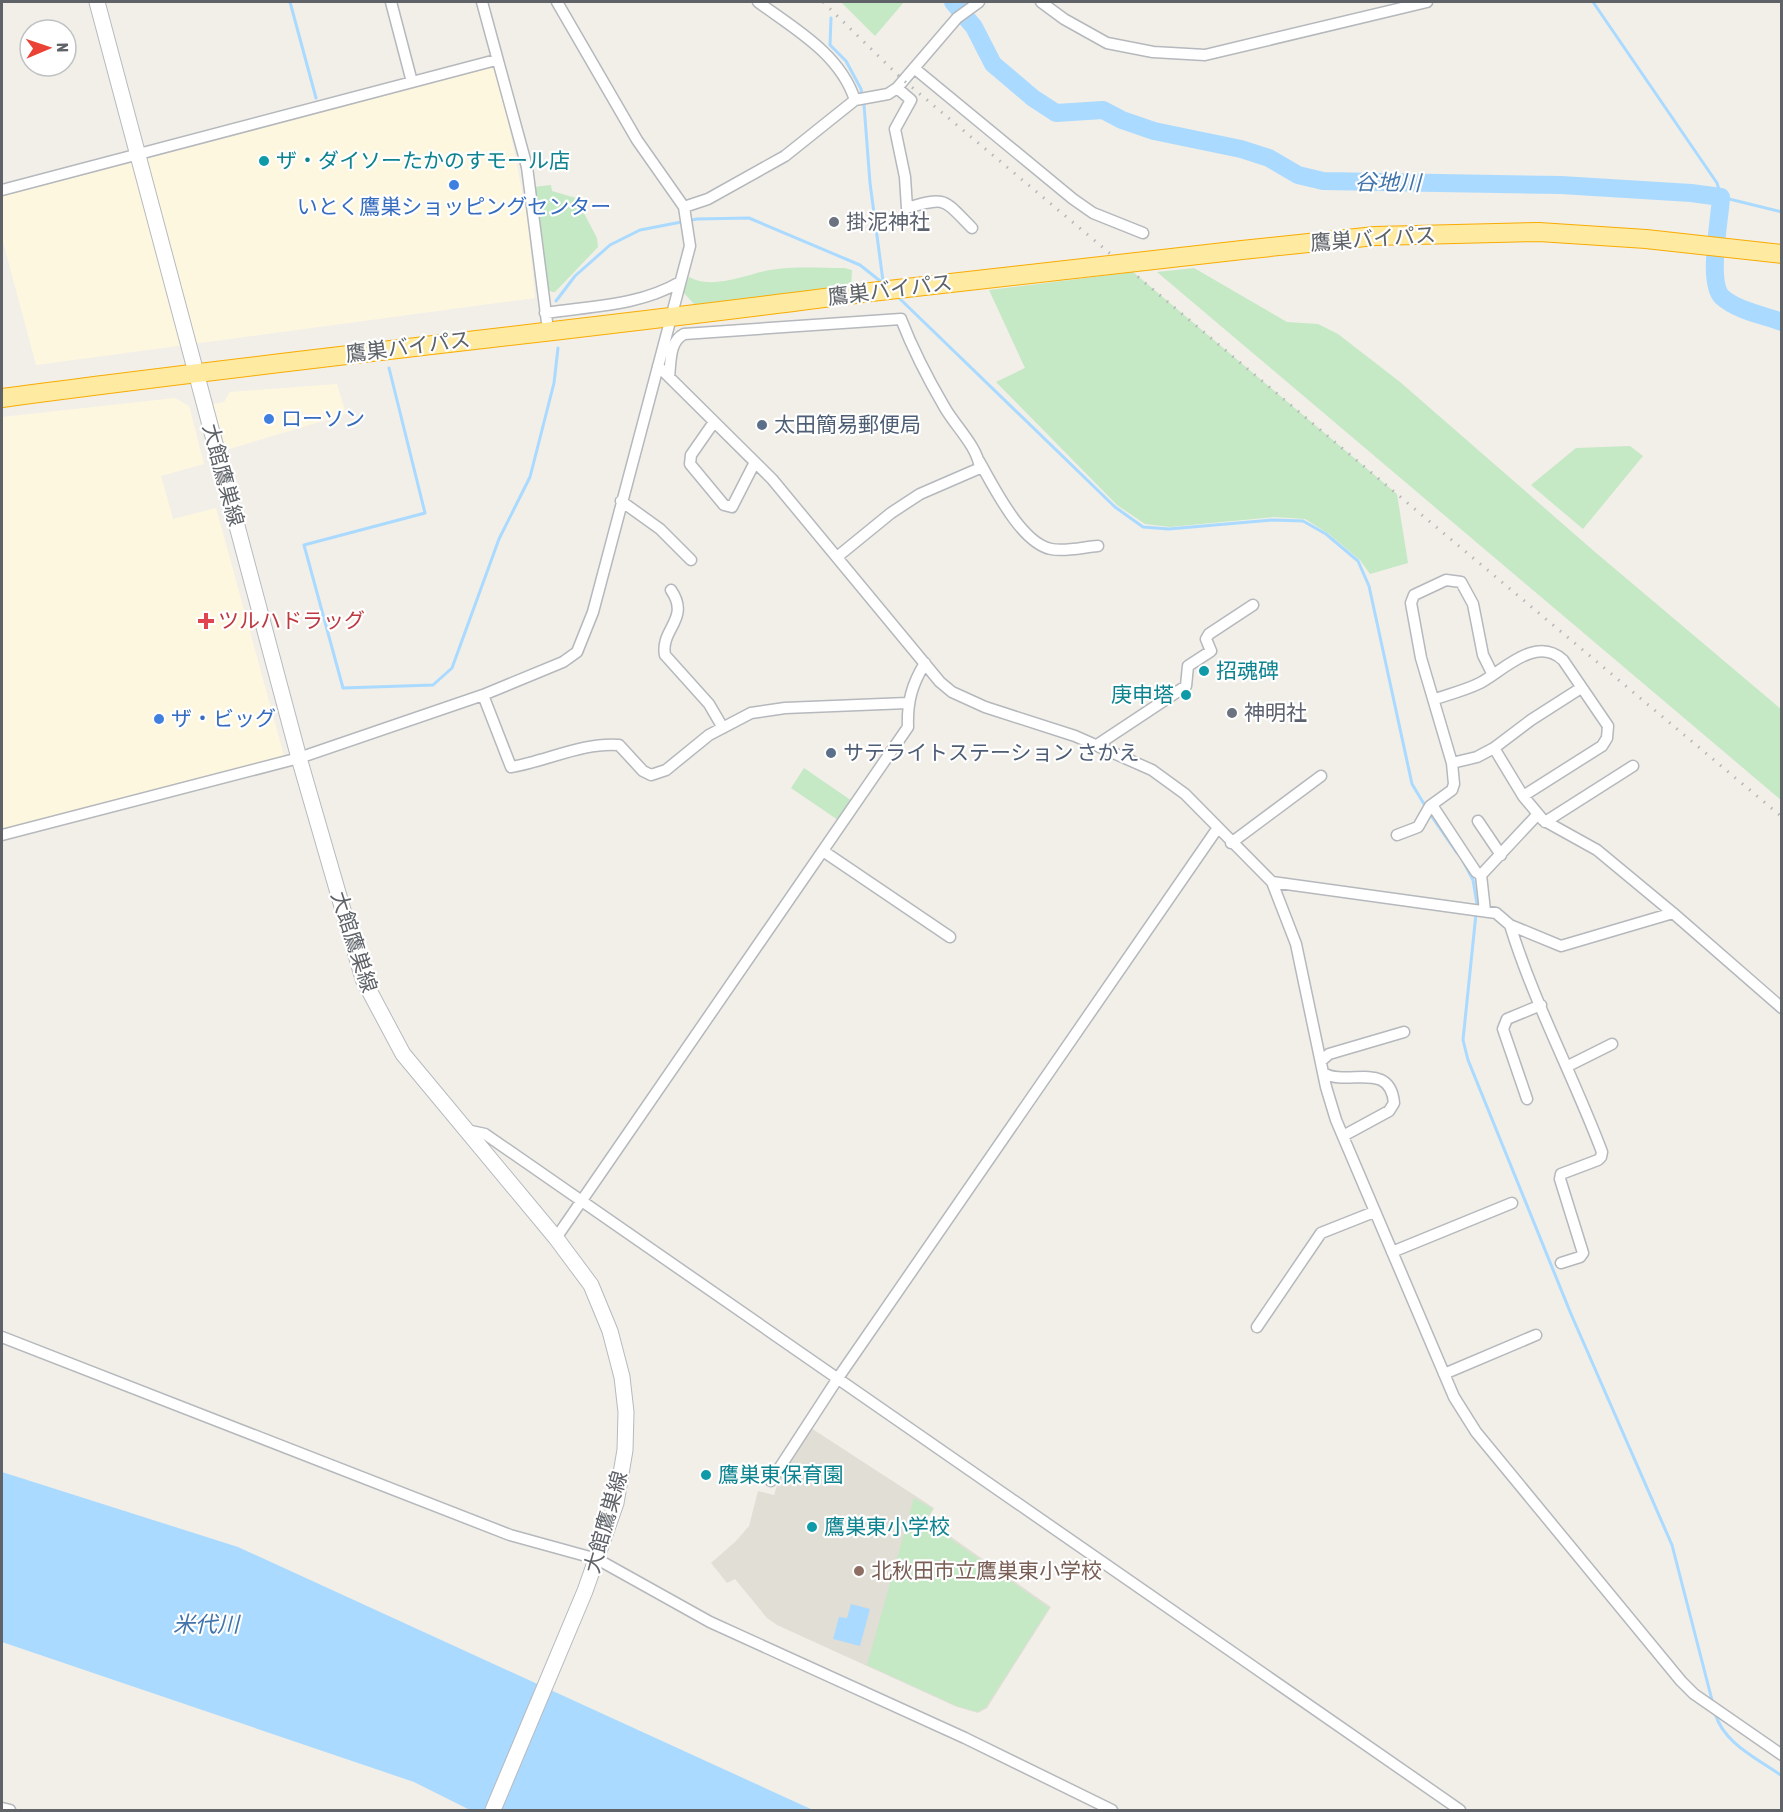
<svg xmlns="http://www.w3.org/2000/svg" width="1783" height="1812" font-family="'Asap Condensed','Noto Sans JP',sans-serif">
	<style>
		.commercial { fill: #fef7e0 }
		.education { fill: #e1ded6 }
		.green { fill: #c5e8c5 }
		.water { fill: #aadaff }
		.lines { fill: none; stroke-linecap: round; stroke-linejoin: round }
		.stream { stroke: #aadaff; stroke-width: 3 }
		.river { stroke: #aadaff; stroke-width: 18 }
		.minor-casing { stroke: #b5b8bc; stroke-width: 13 }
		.secondary-casing { stroke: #b6babf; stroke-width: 17 }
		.trunk-casing { stroke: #f9ab00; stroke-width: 20 }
		.minor { stroke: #fff; stroke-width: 10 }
		.secondary { stroke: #fff; stroke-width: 15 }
		.trunk { stroke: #feeaa1; stroke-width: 18 }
		.rail { stroke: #b6b7b8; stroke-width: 3; stroke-dasharray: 1.5 8; stroke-linecap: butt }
		.trunk-bridge-casing { stroke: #f9ab00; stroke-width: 20; stroke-linecap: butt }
		.trunk-bridge { stroke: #feeaa1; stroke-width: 18 }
		.culture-dot { fill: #0f9aa8; stroke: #fff; stroke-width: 2 }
		.shop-dot { fill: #3f7fe0; stroke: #fff; stroke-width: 2 }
		.worship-dot { fill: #6b7280; stroke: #fff; stroke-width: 2 }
		.service-dot { fill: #5c6f8a; stroke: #fff; stroke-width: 2 }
		.health-dot { fill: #e0444e; stroke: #fff; stroke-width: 2 }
		.education-dot { fill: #8d6e63; stroke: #fff; stroke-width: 2 }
		.labels { text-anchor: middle; stroke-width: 4.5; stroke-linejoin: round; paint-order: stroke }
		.culture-label { font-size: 21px; fill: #0d838f; stroke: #fff; text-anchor: start }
		.shop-label { font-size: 21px; fill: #366cbe; stroke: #fff; text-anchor: start }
		.worship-label { font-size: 21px; fill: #5b616d; stroke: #fff; text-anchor: start }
		.street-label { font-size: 21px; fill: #5f6368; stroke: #fff }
		.service-label { font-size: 21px; fill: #4e5e75; stroke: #fff; text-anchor: start }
		.health-label { font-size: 21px; fill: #be3a42; stroke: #fff; text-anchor: start }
		.education-label { font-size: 21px; fill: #785e54; stroke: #fff; text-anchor: start }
		.water-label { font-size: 22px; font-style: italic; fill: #4174aa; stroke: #fff }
	</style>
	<rect width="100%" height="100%" fill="#f1efe8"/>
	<path class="commercial" d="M496,60L528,221L535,298L36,365L2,238V190Z
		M337,384L346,414L226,450L213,404L224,402L230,392Z
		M175,398L189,406L204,464L161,476L173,519L216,508L284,756L2,830V417Z"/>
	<path class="education" d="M811,1428L934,1508L927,1520L1051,1607L987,1708L978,1713L957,1707L777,1625L767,1618L735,1579L727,1583L711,1563L736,1541L749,1526L758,1491L774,1495L779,1479Z"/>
	<path class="green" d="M841,2H904L875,36Z
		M551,185L552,191L576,198L597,238L598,247L555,292H552L545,287L534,187Z
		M844,268L852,270L851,287L695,305L683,292L689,277C713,290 744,275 770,270C794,266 820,268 844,268Z
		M1194,268L1287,322L1318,324L1338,334L1400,382L1595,552L1781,709V800L1157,272Z
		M1133,272L1397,494L1408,563L1370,574L1360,560L1329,534L1305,519L1274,517L1170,527L1145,524L1117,505L996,382L1025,368L989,290Z
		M1630,446L1643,456L1583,529L1531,485L1576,448Z
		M804,768L852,801L838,820L791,788Z
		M914,1498L933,1509L925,1521L1049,1608L986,1707L978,1712L957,1706L867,1665Z"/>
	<path class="water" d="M2,1472L238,1547L813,1810H470L414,1782L2,1642Z
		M851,1604L870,1609L860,1646L833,1639L839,1617L847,1618Z"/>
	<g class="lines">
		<path class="stream" d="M290,2L316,98
			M1593,2L1717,183L1721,197L1782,212
			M831,18L830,45L846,61L861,89L864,105L870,183L883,281
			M897,296L1115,507L1143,527L1169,529L1273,520L1303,521L1326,534L1358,561L1369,586L1412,784L1427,809
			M556,301L575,276L610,245L640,230L697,219L749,218L860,265L884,284
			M389,368L425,513L304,545L343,688L433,685L452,668L499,539L530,477L554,383L558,348
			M1430,814L1457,853
			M1463,861L1473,880L1477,904L1463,1040L1468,1060L1571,1314L1672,1545L1713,1704
			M1715,1713C1723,1743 1758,1759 1782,1776"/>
		<path class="river" d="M953,2L974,27L993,64L1033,98L1056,113L1103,110L1122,120L1154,131L1241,149L1269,158L1298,175L1323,181L1561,185L1691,193L1721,197C1720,219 1707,282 1722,297C1738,311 1763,315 1782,322"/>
		<g class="minor-casing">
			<path id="minor" d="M391,2L412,82
				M482,2L527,167L548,330
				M758,2C795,29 840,54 855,100
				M1041,2L1064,19L1107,43L1153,52L1205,55L1427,2
				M914,68L1073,199L1093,213L1143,233
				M897,88L911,100L895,129L905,177L907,208C947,196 943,199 972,228
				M2,190L496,60
				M684,207L708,199L785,156L855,100L888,94L897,88L957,18L979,2
				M545,313C591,306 639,306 680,282
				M658,366L772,479L940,682L952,692L985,707L1075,736L1152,770L1185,794L1272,882L1296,944L1326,1087L1336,1120L1454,1397L1476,1432L1681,1681L1694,1694L1782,1755
				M669,377C671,361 669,342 684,334L901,319C913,350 928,379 945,408C956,427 977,446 980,468L920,494L891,513L837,557
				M714,422L691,455L690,464L724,505L732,507L755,462
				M979,461C994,487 1021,543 1051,549C1065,552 1084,547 1098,546
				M621,501L660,529L691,560
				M671,590C691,619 660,629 665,655L709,704L723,728
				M1492,673L1483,655L1473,604L1461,582L1446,580L1414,595L1411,603L1421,658L1452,763L1477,757L1494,748L1523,796L1543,820L1597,850L1673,913
				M483,695L511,767C547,761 583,742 619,745L643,771L651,775L666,770L709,735L751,713L785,708L907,703
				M1435,699C1450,694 1466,690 1480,683C1504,670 1536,635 1563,660L1608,726L1607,738L1602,746L1523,796
				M1097,745L1186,686L1188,666L1211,651L1206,639L1209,634L1253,605
				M1494,748L1531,720L1581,688
				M1432,805L1476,872L1481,875
				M1478,821L1501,855
				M1545,822L1633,766
				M2,835L299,758L483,695L563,662L577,652L593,612L690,246L684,207L637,140L557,2
				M1397,835L1418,827L1430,806L1452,790L1454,784L1452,763
				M1231,843L1321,776
				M823,851L950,937
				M1272,882L1496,913L1510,925L1561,946L1673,913L1782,1008
				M1485,911L1481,875L1538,814
				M1510,925C1534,1003 1573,1075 1602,1152L1601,1157L1598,1160L1561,1174L1560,1179L1583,1253L1580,1257L1561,1263
				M1321,1061L1329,1054L1404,1032
				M1568,1066L1612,1044
				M1323,1073C1348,1087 1390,1060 1394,1103L1389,1111L1343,1136
				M1527,1099L1503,1029L1507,1019L1541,1005
				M466,1130L485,1134L1460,1810
				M556,1238L908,727C907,702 912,684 925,663
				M1392,1252L1512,1203
				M1257,1327L1321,1233L1374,1212
				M2,1337L510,1535L597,1559L710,1622L965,1738L1112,1810
				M1444,1374L1536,1335
				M771,1481L838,1378L1217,829
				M2,1808L10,1810"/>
		</g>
		<g class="secondary-casing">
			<path id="secondary" d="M97,2L299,758L363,979L403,1054L556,1238L591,1285L610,1331L622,1377L626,1412L625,1450L616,1503L585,1591L493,1810"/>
		</g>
		<g class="trunk-casing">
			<path id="trunk" d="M1242,250L1375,236L1539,232L1646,239L1782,254
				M2,398C291,359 581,330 871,292"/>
		</g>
		<use href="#minor" class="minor"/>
		<use href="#secondary" class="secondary"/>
		<use href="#trunk" class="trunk"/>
		<path class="rail" d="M823,2L902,79L1782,817"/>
		<g class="trunk-bridge-casing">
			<path id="trunk-bridge" d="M871,292L1242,250"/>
		</g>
		<use href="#trunk-bridge" class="trunk-bridge"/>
	</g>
	<g class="culture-dot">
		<circle cx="264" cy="161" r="6"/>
		<circle cx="1204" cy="671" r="6"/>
		<circle cx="1186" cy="695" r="6"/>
		<circle cx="706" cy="1475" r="6"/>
		<circle cx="812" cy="1527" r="6"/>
	</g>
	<g class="shop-dot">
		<circle cx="454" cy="185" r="6"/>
		<circle cx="269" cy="419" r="6"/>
		<circle cx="159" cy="719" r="6"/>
	</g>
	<g class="worship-dot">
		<circle cx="834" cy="222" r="6"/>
		<circle cx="1232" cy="713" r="6"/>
	</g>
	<g class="service-dot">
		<circle cx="762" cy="425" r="6"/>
		<circle cx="831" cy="753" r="6"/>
	</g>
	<path class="health-dot" d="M203 612h6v6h6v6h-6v6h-6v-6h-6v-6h6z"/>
	<circle class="education-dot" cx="859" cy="1571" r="6"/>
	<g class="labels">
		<g class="culture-label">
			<text x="276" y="168">ザ・ダイソーたかのすモール店</text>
			<text x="1216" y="678">招魂碑</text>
			<text x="1174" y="702" text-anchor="end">庚申塔</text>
			<text x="718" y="1482">鷹巣東保育園</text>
			<text x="824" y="1534">鷹巣東小学校</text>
		</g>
		<g class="shop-label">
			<text x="454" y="214" text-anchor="middle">いとく鷹巣ショッピングセンター</text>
			<text x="281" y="426">ローソン</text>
			<text x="171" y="726">ザ・ビッグ</text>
		</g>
		<g class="worship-label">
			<text x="846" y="229">掛泥神社</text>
			<text x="1244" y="720">神明社</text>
		</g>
		<g class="street-label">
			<text transform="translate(1373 239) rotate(-4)" y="7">鷹巣バイパス</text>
			<text transform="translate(890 290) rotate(-7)" y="7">鷹巣バイパス</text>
			<text transform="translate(408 347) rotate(-7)" y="7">鷹巣バイパス</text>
			<text transform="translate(223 475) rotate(75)" y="7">大館鷹巣線</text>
			<text transform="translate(354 942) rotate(72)" y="7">大館鷹巣線</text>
			<text transform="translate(606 1522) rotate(-74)" y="7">大館鷹巣線</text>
		</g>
		<g class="service-label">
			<text x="774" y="432">太田簡易郵便局</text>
			<text x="843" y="760">サテライトステーション さかえ</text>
		</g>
		<g class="health-label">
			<text x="218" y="628">ツルハドラッグ</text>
		</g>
		<g class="education-label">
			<text x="871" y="1578">北秋田市立鷹巣東小学校</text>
		</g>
		<g class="water-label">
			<text transform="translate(1388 182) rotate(1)" y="8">谷地川</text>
			<text x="206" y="1632">米代川</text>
		</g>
	</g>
	<rect width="1783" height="1812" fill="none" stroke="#5f6368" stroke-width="6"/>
	<g transform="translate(48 48) rotate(88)"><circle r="28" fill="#ffffff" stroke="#bfc1c3" stroke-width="1.5"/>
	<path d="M0-4.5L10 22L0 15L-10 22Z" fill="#ea4335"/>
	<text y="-9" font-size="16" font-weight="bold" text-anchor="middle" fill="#5f6368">N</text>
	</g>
</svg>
